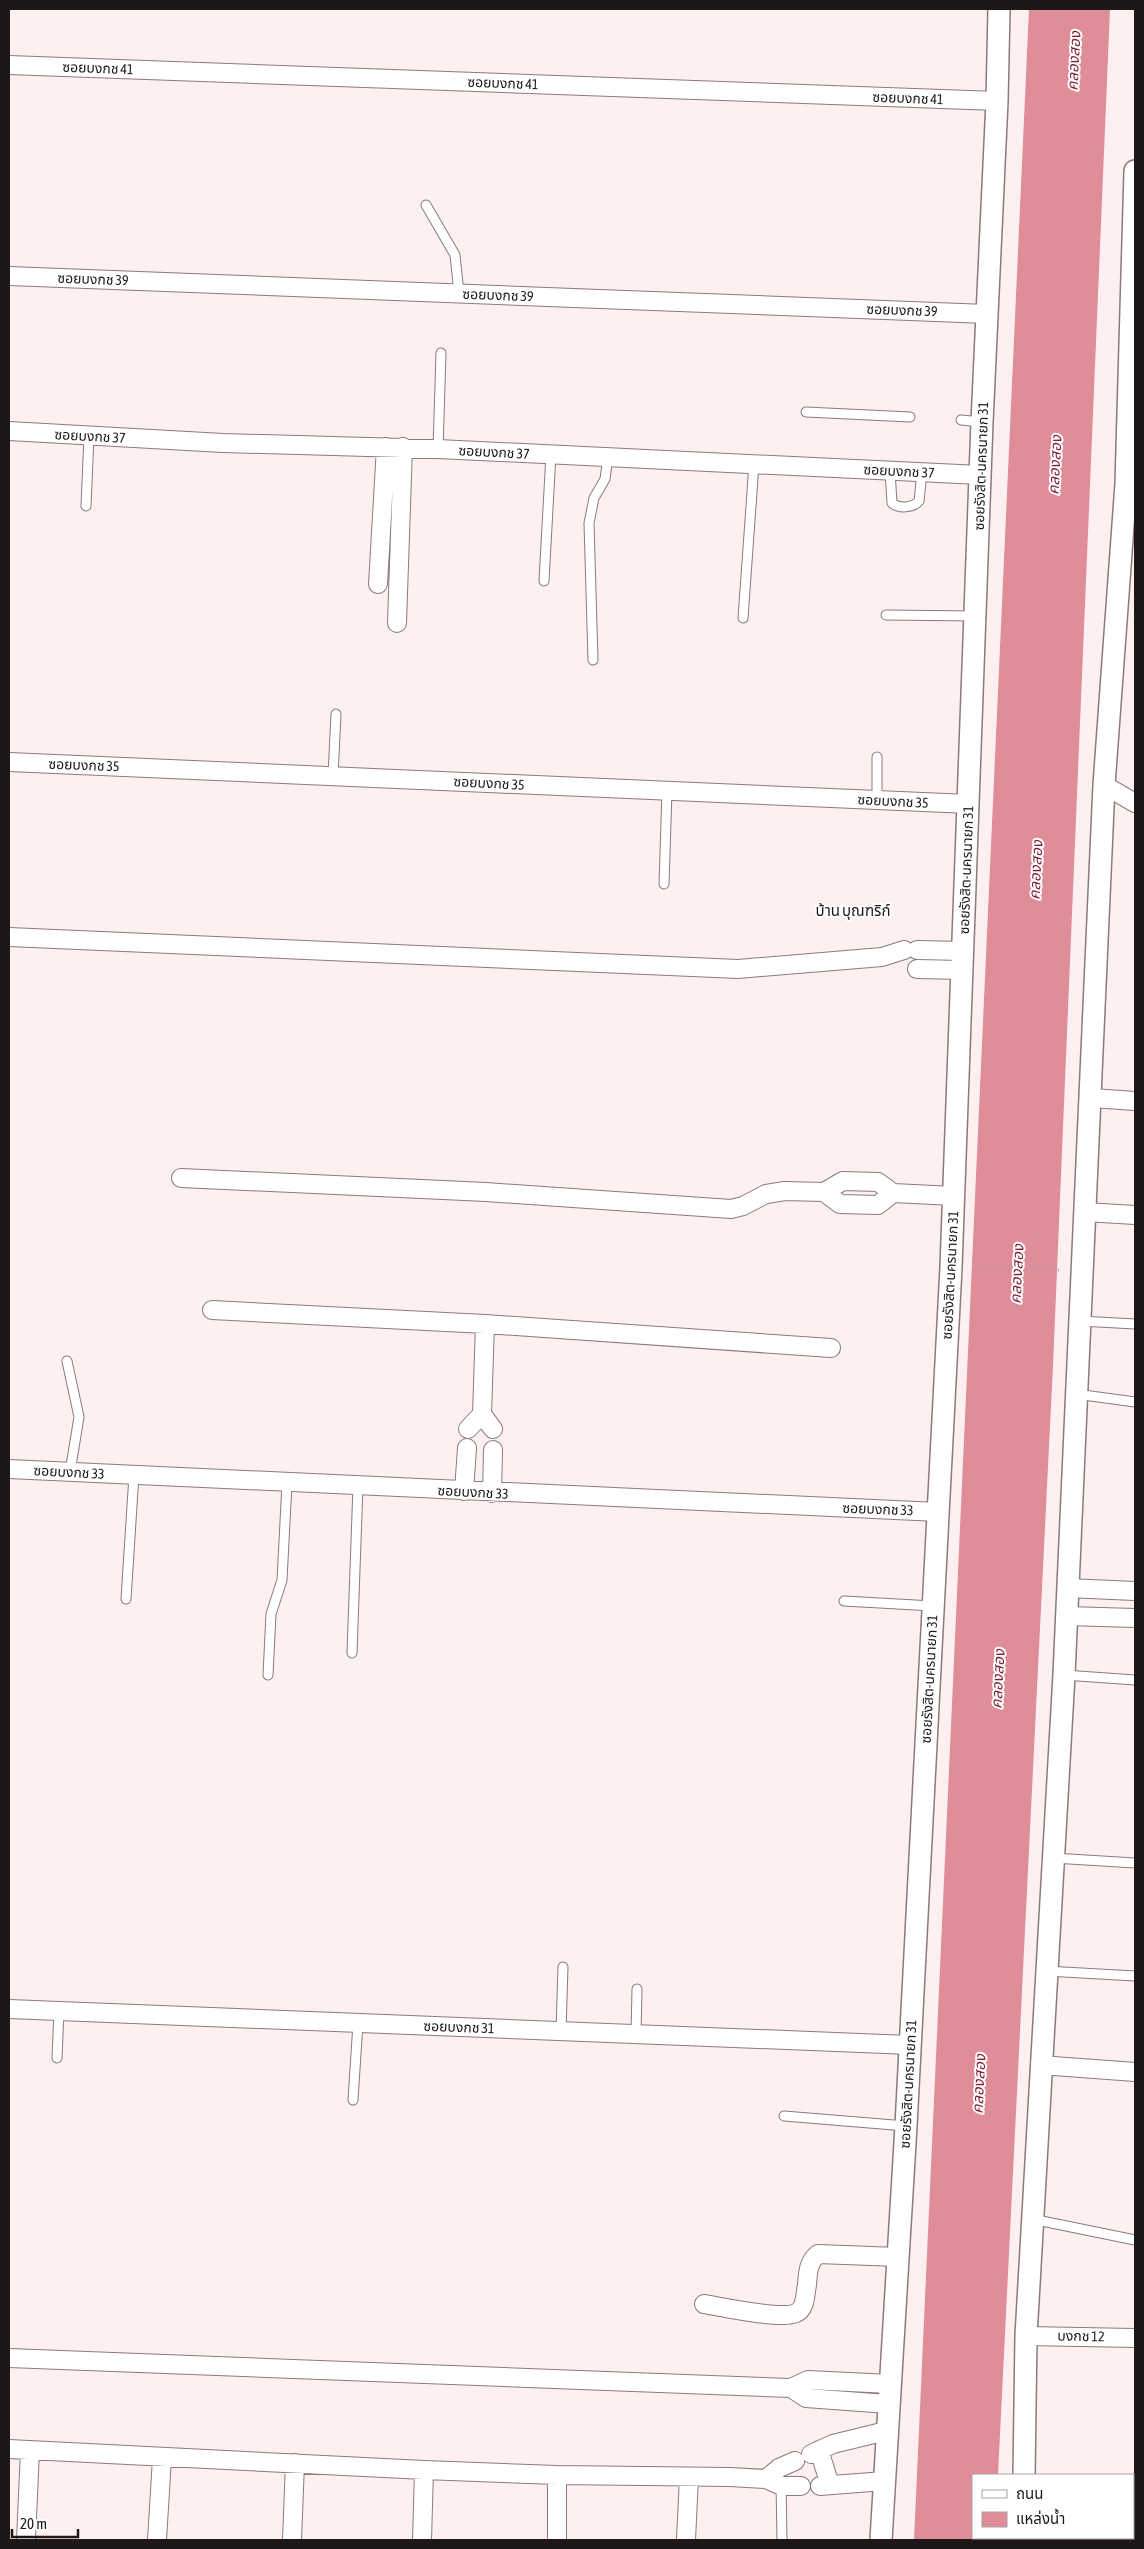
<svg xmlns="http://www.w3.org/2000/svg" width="1144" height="2549" font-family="'Asap Condensed','Noto Sans Thai',sans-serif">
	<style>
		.water { fill: #df8d98 }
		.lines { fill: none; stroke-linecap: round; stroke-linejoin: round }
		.service-casing { stroke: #8a7a7b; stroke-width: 11 }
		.minor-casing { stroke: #8a7a7b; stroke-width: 20 }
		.tertiary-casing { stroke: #8a7a7b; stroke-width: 24 }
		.path { stroke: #aea3a4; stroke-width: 3; stroke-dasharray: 1 4; stroke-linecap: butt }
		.service { stroke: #fff; stroke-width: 9 }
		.minor { stroke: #fff; stroke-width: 18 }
		.tertiary { stroke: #fff; stroke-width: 21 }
		.labels { text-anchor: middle; stroke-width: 4; stroke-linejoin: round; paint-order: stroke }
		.street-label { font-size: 14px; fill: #1d1717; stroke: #fff }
		.water-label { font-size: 15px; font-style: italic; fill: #7e1e35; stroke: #fff }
		.neighbourhood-label { font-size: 15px; fill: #1d1717; stroke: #fff }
	</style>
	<rect width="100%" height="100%" fill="#fef0f1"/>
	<path class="water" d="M1029,9H1110L1053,1366L998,2475H973V2538H995V2540H914Z"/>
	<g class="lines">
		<g class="service-casing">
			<path id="service" d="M426,205L455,255L459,293
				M806,412L910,417
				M961,420L982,422
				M438,449L441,353
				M890,471L892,503C899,509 913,508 919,501L922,472
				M86,506L89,436
				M544,581L551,454
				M886,615L975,616
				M743,618L754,464
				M593,660L589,523L594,498L605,479L608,457
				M333,776L336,714
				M877,800V757
				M664,884L667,791
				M1080,1321L1135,1324
				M67,1361L79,1417L70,1472
				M1076,1394L1135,1402
				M126,1599L134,1475
				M844,1601L933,1606
				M352,1653L358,1486
				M268,1675L271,1614L282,1580L287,1483
				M1064,1675L1135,1680
				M1053,1858L1135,1863
				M1046,1971L1135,1976
				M561,2031L563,1967
				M636,2034L637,1989
				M57,2058L59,2011
				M353,2100L358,2023
				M784,2116L906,2126
				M1032,2219L1135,2240
				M781,2483L782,2540"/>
		</g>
		<g class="minor-casing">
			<path id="minor" d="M9,65L997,101
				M9,276L987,314
				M9,431L223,443L438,449L980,475
				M378,584L386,447
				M397,623L403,447
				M9,762L969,804
				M1104,785L1135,803
				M9,937L738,969L882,957L904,950
				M917,950L963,951
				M917,969L963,970
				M1092,1098L1135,1101
				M181,1178L486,1192L731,1209L743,1206L766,1194L785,1191L824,1192L843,1181L878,1182L893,1193L954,1196
				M824,1192L840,1204L878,1205L893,1193
				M1085,1212L1135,1215
				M212,1310L485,1324
				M482,1414L485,1324L831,1348
				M468,1429L482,1414L493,1429
				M9,1469L938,1512
				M464,1491L467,1448
				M492,1493L493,1450
				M1067,1588L1135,1591
				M1067,1616L1135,1618
				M9,2009L910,2045
				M1040,2065L1135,2072
				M704,2304C723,2307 781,2320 796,2313C806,2309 805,2294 807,2285C808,2273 808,2262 818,2254L898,2257
				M1026,2336L1135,2338
				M9,2358L791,2388L808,2380L890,2384
				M791,2388L806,2398L888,2404
				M9,2449L424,2470L557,2475L730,2477L766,2479L782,2486H801
				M819,2450L830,2485
				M811,2454L833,2444L886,2431
				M766,2479L779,2468L795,2461
				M820,2486L884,2481
				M26,2540L30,2450
				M157,2540L162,2458
				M292,2540L295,2463
				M422,2540L424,2470
				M557,2540V2475
				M686,2540L689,2477"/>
		</g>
		<g class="tertiary-casing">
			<path id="tertiary" d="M1024,2475L1026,2336L1064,1675L1104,785L1126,484L1135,171
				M881,2540L906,2126L951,1267L982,422L997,101L999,9
				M1023,2540V2538"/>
		</g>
		<path class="path" d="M973,1266L1061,1270"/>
		<use href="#service" class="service"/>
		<use href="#minor" class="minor"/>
		<use href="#tertiary" class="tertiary"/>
	</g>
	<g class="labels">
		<g class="street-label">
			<text transform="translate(98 68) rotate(2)" y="5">ซอยบงกช 41</text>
			<text transform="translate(503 83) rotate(2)" y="5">ซอยบงกช 41</text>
			<text transform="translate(908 98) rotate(2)" y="5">ซอยบงกช 41</text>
			<text transform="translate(93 279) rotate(2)" y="5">ซอยบงกช 39</text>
			<text transform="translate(498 295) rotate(2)" y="5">ซอยบงกช 39</text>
			<text transform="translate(902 310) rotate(2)" y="5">ซอยบงกช 39</text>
			<text transform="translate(90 436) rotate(3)" y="5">ซอยบงกช 37</text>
			<text transform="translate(494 452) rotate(3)" y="5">ซอยบงกช 37</text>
			<text transform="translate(981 466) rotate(-88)" y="5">ซอยรังสิต-นครนายก 31</text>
			<text transform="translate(899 471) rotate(3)" y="5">ซอยบงกช 37</text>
			<text transform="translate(84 765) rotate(2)" y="5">ซอยบงกช 35</text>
			<text transform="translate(489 783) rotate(3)" y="5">ซอยบงกช 35</text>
			<text transform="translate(893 801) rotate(3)" y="5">ซอยบงกช 35</text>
			<text transform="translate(966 870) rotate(-88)" y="5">ซอยรังสิต-นครนายก 31</text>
			<text transform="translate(950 1275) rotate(-87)" y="5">ซอยรังสิต-นครนายก 31</text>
			<text transform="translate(69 1472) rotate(3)" y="5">ซอยบงกช 33</text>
			<text transform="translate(473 1492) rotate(3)" y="5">ซอยบงกช 33</text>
			<text transform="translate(878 1509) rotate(2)" y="5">ซอยบงกช 33</text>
			<text transform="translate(929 1679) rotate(-87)" y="5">ซอยรังสิต-นครนายก 31</text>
			<text transform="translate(459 2027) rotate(2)" y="5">ซอยบงกช 31</text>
			<text transform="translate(908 2084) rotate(-87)" y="5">ซอยรังสิต-นครนายก 31</text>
			<text transform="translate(1081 2336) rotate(1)" y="5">บงกช 12</text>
		</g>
		<g class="water-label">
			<text transform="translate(1074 61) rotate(-87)" y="5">คลองสอง</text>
			<text transform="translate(1055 465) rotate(-87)" y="5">คลองสอง</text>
			<text transform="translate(1036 870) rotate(-87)" y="5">คลองสอง</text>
			<text transform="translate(1017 1274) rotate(-87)" y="5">คลองสอง</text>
			<text transform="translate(998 1679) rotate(-87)" y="5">คลองสอง</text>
			<text transform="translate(979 2084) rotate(-87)" y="5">คลองสอง</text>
		</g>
		<g class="neighbourhood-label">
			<text x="853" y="916">บ้าน บุณฑริก์</text>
		</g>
	</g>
	<rect width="1144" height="2549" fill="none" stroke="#1d1717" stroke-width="20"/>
	<rect x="972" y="2474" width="162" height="65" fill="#ffffff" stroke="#a5a2a2"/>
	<rect x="982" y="2490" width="25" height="8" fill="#ffffff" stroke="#a5a2a2"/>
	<text x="1016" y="2499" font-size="15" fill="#1d1717">ถนน</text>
	<rect x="982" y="2512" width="25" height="15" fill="#df8d98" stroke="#a5a2a2"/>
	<text x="1016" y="2524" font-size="15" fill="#1d1717">แหล่งน้ำ</text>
	<path d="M12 2529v8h66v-8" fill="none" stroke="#1d1717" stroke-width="2.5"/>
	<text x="20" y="2529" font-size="15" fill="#1d1717" stroke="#ffffff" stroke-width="4" paint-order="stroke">20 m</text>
</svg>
